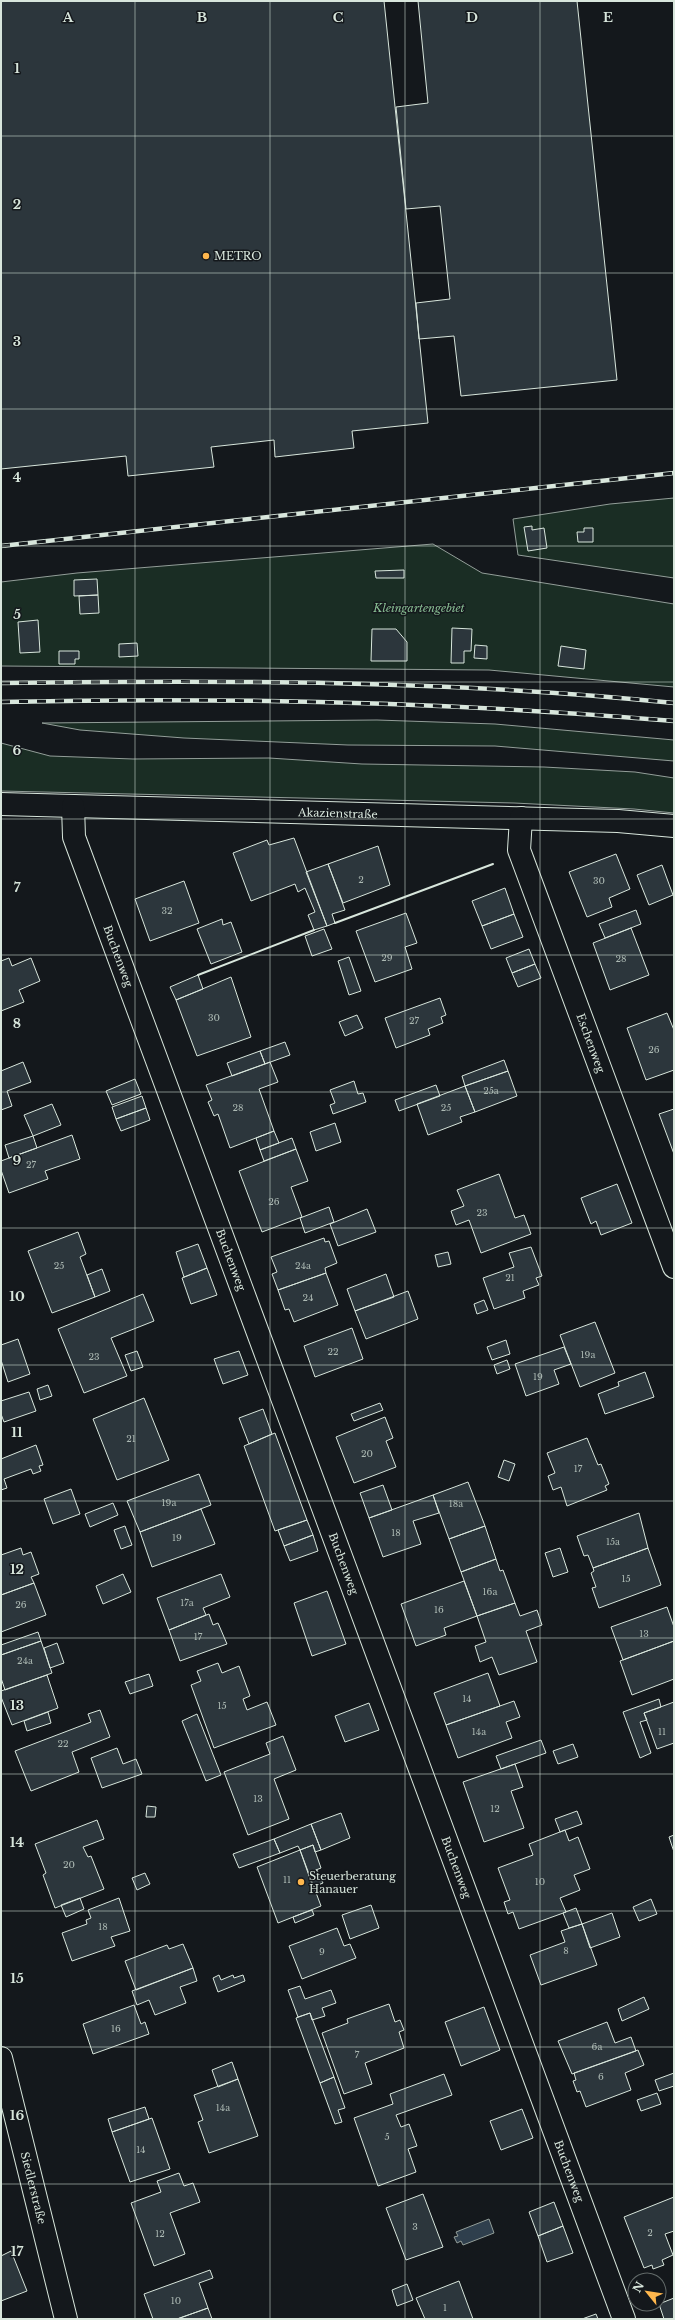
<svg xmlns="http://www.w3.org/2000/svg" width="675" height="2320" font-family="'Libre Baskerville',serif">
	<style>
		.green { fill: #1a2d24; stroke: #939e99 }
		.water { fill: #2f3f4d; stroke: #939e99 }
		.building { fill: #2c363c; stroke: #d8e6dc }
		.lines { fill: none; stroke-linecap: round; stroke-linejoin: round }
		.minor-casing { stroke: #d8e6dc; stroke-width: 24 }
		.minor { stroke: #14181c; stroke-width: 22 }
		.rail-casing { stroke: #d8e6dc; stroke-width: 4.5 }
		.rail { stroke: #14181c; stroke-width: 3; stroke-dasharray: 9; stroke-linecap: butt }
		.wall { stroke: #d8e6dc; stroke-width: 2 }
		.grid { fill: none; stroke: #d8e6dc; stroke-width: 1; stroke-opacity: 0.55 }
		.poi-dot { fill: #ffb74d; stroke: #14181c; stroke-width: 1.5 }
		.labels { text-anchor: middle; stroke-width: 3; stroke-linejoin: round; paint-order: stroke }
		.number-label { font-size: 9px; fill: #adbab4 }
		.poi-label { font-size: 11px; fill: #d8e6dc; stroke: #14181c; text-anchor: start }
		.park-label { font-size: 11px; font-style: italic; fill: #8ac095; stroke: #14181c }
		.street-label { font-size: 11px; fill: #d8e6dc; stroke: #14181c }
		.grid-label { font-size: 13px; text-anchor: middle; font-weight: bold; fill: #d8e6dc; stroke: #14181c; stroke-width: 3; stroke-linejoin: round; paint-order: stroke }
	</style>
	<rect width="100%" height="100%" fill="#14181c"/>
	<path class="green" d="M674,498V578L518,555L513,519L610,504Z
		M433,544L482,573L674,604V687L489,670L1,666V582L77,573Z
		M377,720L495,724L674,740V761L495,746L348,745L184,738L80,730L42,723Z
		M1,743L50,756L133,759L269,758L362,764L544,767L635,772L674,778V813L634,809L514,803L1,791Z"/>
	<path class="water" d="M489,2219L494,2233L463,2245L461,2241L457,2243L454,2237L458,2236L456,2232Z"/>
	<path class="building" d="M1,1H384L428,423L352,431L354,448L275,457L274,440L211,447L214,467L128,476L126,456L1,469Z
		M418,1H577L617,380L461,396L454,336L419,339L416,303L450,299L440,206L406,209L396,107L428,103Z
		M532,526V530L544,528L547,548L528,551L524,527Z
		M584,528H593V542H578L577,532H584Z
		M404,570V578H376L375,571Z
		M97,579L98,595L74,596V580Z
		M98,595L99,613L80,614L79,596Z
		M38,620L40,652L20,653L18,622Z
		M452,628L472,629L471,651H464V663H451Z
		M372,629H396L407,642V661H371Z
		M137,643L138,656L119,657V644Z
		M475,645L487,646V659L474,658Z
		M561,646L586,650L584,669L558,666Z
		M59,651H79V659H75V664H59Z
		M294,838L327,926L314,930L308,915L315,912L305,888L298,892L295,884L251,901L233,853L267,840L269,845Z
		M378,846L390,885L343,903L328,864Z
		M616,854L630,889L609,898L612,907L587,917L569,872Z
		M328,864L345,910L332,914L335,923L327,926L306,872Z
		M662,865L673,895L649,905L637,875Z
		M184,881L199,923L150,941L135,899Z
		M505,888L514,914L482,926L472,901Z
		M636,910L641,924L605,938L599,924Z
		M406,913L417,943L405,947L412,969L375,982L356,931Z
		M514,914L523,937L491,949L482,926Z
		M222,919L223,925L231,922L242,952L211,964L197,929Z
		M631,928L649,975L610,990L593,943Z
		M324,929L332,949L312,956L305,936Z
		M529,949L535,964L512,973L506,958Z
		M349,957L361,991L349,995L338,961Z
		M9,958L12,966L31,958L40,981L19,990L24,1002L1,1011V961Z
		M535,964L541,978L518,987L512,973Z
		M198,975L203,989L176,1000L170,987Z
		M231,977L251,1037L197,1056L176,1000Z
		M440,998L446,1015L441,1017L443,1023L428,1029L430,1035L396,1048L385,1018Z
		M667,1013L674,1030V1070L646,1080L627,1028Z
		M357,1015L363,1028L345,1036L339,1022Z
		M285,1042L290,1055L265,1064L260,1051Z
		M260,1051L265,1064L232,1076L227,1063Z
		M504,1060L508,1071L465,1086L462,1076Z
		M23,1062L31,1082L7,1091L12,1106L1,1110V1071Z
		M270,1062L278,1082L259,1089L274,1131L230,1148L218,1114L214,1116L208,1102L212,1100L206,1085Z
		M508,1071L517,1096L475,1112L465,1086Z
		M135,1079L141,1094L112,1105L106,1091Z
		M354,1081L358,1094L363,1093L366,1102L333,1114L330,1105L335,1103L330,1090Z
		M436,1085L440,1096L399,1111L395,1100Z
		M465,1086L475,1112L460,1117L462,1122L428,1135L417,1104Z
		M142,1096L146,1108L116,1119L112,1107Z
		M52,1104L61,1125L33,1136L24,1115Z
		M146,1108L150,1120L121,1131L116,1119Z
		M674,1109V1154L659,1114Z
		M335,1123L341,1142L316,1151L310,1132Z
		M274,1131L279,1143L260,1150L256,1138Z
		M72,1135L80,1159L45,1171L48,1179L9,1193L1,1170V1161Z
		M33,1136L37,1148L9,1158L5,1145Z
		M292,1138L296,1149L264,1161L260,1150Z
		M296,1149L308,1181L291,1187L302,1217L262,1232L239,1171Z
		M499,1174L515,1218L524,1215L531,1234L481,1253L469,1220L456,1225L451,1211L464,1206L457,1190Z
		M617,1184L632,1223L601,1235L596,1221L591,1224L581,1198Z
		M329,1207L334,1222L305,1233L300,1218Z
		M367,1209L376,1232L338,1246L330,1224Z
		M78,1232L86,1254L80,1257L95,1297L52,1313L28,1251Z
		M324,1238L325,1242L329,1241L337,1263L325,1268L326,1273L278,1290L272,1274L277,1272L271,1257Z
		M198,1244L207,1268L184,1277L176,1252Z
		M531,1247L542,1276L536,1278L539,1285L523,1291L525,1298L494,1309L483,1278L514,1267L509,1253Z
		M448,1252L451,1264L438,1267L435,1255Z
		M207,1268L217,1295L191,1304L182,1278Z
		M102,1269L110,1291L95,1297L87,1275Z
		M326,1273L338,1305L294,1322L289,1309L285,1310L278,1290Z
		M386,1274L394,1297L355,1311L347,1289Z
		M408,1291L418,1319L366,1339L355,1311Z
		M143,1294L154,1321L111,1338L127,1376L84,1393L58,1329Z
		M484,1300L488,1310L477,1314L474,1304Z
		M595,1322L615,1373L580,1387L560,1335Z
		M352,1328L363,1359L315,1377L304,1346Z
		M18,1339L30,1374L8,1382L1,1360V1345Z
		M506,1340L510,1354L492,1360L487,1347Z
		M564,1347L571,1364L554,1370L559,1384L526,1396L515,1364Z
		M137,1351L143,1367L131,1371L125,1355Z
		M239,1351L248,1375L223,1384L214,1359Z
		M507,1360L510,1369L497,1374L494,1365Z
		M645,1372L654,1397L605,1414L598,1394L619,1386L618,1382Z
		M48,1385L52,1396L40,1400L37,1389Z
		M29,1392L36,1411L4,1422L1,1414V1401Z
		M144,1398L169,1460L117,1480L93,1419Z
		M380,1403L383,1410L354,1421L351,1414Z
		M263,1409L272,1434L249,1444L239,1418Z
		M385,1417L393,1438L386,1441L396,1467L354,1483L336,1437Z
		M275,1433L307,1520L275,1531L244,1446Z
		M587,1438L598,1465L601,1464L609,1484L605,1486L607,1490L567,1506L561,1487L553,1490L548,1476L555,1473L547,1453Z
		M36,1445L43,1465L39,1466L41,1471L33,1474L31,1469L4,1479L7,1488L1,1490V1459Z
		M504,1460L515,1464L509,1481L498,1477Z
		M199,1474L211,1505L140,1532L127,1501Z
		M468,1482L485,1526L449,1539L433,1495Z
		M383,1485L392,1510L369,1518L360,1493Z
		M71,1489L80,1514L53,1524L44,1499Z
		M433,1495L439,1513L413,1521L421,1544L383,1557L369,1518Z
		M113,1503L118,1515L90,1527L85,1514Z
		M201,1509L215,1544L152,1567L140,1532Z
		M639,1513L648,1548L593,1568L588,1555L584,1556L577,1536Z
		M307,1520L313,1535L284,1546L278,1530Z
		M125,1526L132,1545L121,1549L114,1530Z
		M485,1526L496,1559L461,1572L449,1539Z
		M313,1535L318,1551L290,1561L284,1546Z
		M21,1548L23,1555L31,1552L39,1574L31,1577L34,1583L1,1595V1555Z
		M560,1548L568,1572L553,1577L545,1553Z
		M648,1548L661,1585L599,1608L592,1588L596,1587L591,1573L594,1571L593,1568Z
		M496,1559L500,1571L503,1570L515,1603L477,1616L461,1572Z
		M123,1574L131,1592L103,1604L96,1586Z
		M221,1574L230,1597L203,1608L206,1615L169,1630L157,1598Z
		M464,1581L477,1616L444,1628L446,1635L416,1646L401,1604Z
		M34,1583L46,1615L1,1632V1595Z
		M327,1591L346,1644L312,1656L294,1603Z
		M515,1603L520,1616L537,1610L542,1625L526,1631L537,1662L499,1675L492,1657L480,1662L475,1646L486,1642L477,1616Z
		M667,1607L674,1627V1641L623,1660L611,1627Z
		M209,1614L213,1625L218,1623L227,1644L180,1661L169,1630Z
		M38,1632L41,1641L1,1655V1645Z
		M41,1641L52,1673L5,1690L1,1678V1655Z
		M674,1641V1679L632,1695L620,1661Z
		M57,1643L64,1663L50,1668L44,1648Z
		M218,1663L222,1673L239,1666L250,1696L243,1699L247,1710L267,1702L276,1725L214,1748L191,1685L201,1681L197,1671Z
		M488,1673L500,1706L446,1725L434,1693Z
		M149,1674L153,1686L130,1694L125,1682Z
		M47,1675L58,1708L12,1725L1,1697V1691Z
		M659,1699L661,1707L644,1713L647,1720L640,1722L651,1753L640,1758L623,1712Z
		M514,1701L520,1717L506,1722L512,1738L458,1758L446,1725Z
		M674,1702V1743L657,1749L644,1713Z
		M369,1703L379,1730L345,1742L335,1716Z
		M100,1710L110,1737L72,1752L79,1772L31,1791L15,1751L91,1722L88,1714Z
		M48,1712L51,1723L27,1731L24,1721Z
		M197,1714L221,1775L206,1781L182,1721Z
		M283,1736L296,1770L274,1779L289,1819L248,1835L224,1772L270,1754L266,1743Z
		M541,1740L546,1753L501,1769L496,1756Z
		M573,1744L578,1757L558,1764L553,1751Z
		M117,1748L123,1764L136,1759L142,1774L102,1788L91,1758Z
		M515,1764L523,1787L511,1791L524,1828L484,1842L463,1782Z
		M147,1806L156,1807L155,1817H146Z
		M577,1811L582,1824L560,1832L555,1819Z
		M341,1813L350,1838L321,1850L311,1824Z
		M97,1820L104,1839L83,1847L88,1857L91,1856L104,1889L55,1908L43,1875L46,1873L35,1844Z
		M311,1824L321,1850L315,1852L313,1845L300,1850L298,1846L280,1853L274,1839Z
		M565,1830L569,1841L578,1837L590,1869L574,1875L580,1890L560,1898L566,1912L519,1929L513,1912L508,1914L504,1902L510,1900L498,1868L533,1855L529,1844Z
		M674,1835V1852L669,1837Z
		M274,1839L280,1853L239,1868L233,1854Z
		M313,1845L321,1868L308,1873L300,1850Z
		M300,1850L321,1906L278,1923L257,1867Z
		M317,1870L323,1883L313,1887L308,1873Z
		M145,1873L150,1884L137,1890L132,1878Z
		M80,1898L84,1909L66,1917L61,1905Z
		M119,1898L130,1931L111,1937L115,1946L72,1961L62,1933L87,1924L86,1920L91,1918L88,1910Z
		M651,1899L657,1914L639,1921L633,1907Z
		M371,1905L379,1928L350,1939L342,1915Z
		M576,1908L582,1924L569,1928L563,1913Z
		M312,1910L314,1915L295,1923L293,1917Z
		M612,1913L620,1937L590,1948L582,1924Z
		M582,1924L597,1965L541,1985L530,1955L565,1942L561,1931Z
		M337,1928L344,1946L350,1944L356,1958L302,1979L289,1946Z
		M183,1944L193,1968L136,1990L125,1961L167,1945L169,1949Z
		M193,1968L197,1981L180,1987L186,2003L155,2015L149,2000L137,2005L132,1991Z
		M219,1975L221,1980L233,1975L234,1978L243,1975L245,1981L218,1992L213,1978Z
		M300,1986L305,1999L331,1990L336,2003L322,2008L325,2016L312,2020L310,2013L298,2017L288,1990Z
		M644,1997L649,2009L622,2021L618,2009Z
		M389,2004L395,2022L400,2020L404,2030L399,2032L404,2048L365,2063L372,2084L344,2094L322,2033L348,2023L347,2019Z
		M134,2005L141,2024L145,2022L149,2034L93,2054L83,2024Z
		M484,2007L500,2050L461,2066L445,2022Z
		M310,2013L334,2077L320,2083L296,2018Z
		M607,2022L615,2043L631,2037L636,2051L572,2074L558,2041Z
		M638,2050L644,2065L625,2073L631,2090L586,2107L580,2091L577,2092L573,2081L576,2080L574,2073Z
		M232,2062L238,2079L218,2087L212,2070Z
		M674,2073V2086L659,2091L655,2080Z
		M444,2074L452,2095L396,2115L401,2127L409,2124L417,2146L408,2149L416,2172L378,2186L354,2118L393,2104L390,2094Z
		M334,2077L345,2108L338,2110L342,2122L335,2124L320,2083Z
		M238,2079L258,2136L209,2153L198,2122L203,2120L194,2095Z
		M657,2093L661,2104L641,2111L637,2100Z
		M145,2107L149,2119L112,2132L108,2119Z
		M522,2109L533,2138L501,2150L490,2121Z
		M152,2118L170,2169L130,2182L112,2132Z
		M179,2173L184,2186L193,2183L200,2202L170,2213L185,2254L154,2266L131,2203L161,2192L157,2181Z
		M423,2194L443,2247L406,2260L386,2208Z
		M674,2197V2231L665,2234L673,2255L662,2260L664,2265L653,2269L652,2265L644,2268L624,2217Z
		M554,2202L563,2226L538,2236L529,2212Z
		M563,2226L573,2253L547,2262L538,2236Z
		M11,2251L27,2291L1,2301V2256Z
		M210,2270L213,2278L199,2283L208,2308L177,2319H153L144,2294Z
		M459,2281L473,2319H425L416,2298Z
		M407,2284L413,2300L397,2306L392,2290Z
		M674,2298V2319H664L659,2304Z
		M208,2308L212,2319H177Z
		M596,2314L598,2319H582Z"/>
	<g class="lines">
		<g class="minor-casing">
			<g id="minor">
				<path id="s1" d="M1,804L618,821L674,826"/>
				<path id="s2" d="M73,806L74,837L624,2319"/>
				<path id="s3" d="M521,818L519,850L674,1267"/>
				<path id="s4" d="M1,2058L66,2319"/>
			</g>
		</g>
		<use href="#minor" class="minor"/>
		<g class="rail-casing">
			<path id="rail" d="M1,546L674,473
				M1,683C225,680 450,680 674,703
				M1,702C226,697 450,702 674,721"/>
		</g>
		<use href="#rail" class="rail"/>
		<path class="wall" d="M335,923L493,864
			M198,975L314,930"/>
	</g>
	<path class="grid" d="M135,1V2319M270,1V2319M405,1V2319M540,1V2319M1,136H674M1,273H674M1,409H674M1,546H674M1,682H674M1,819H674M1,955H674M1,1092H674M1,1228H674M1,1365H674M1,1501H674M1,1638H674M1,1774H674M1,1911H674M1,2047H674M1,2184H674"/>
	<g class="poi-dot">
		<circle cx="206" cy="256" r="4"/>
		<circle cx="301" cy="1882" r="4"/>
	</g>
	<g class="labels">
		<g class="number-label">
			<text x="361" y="883">2</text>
			<text x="599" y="884">30</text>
			<text x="167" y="914">32</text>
			<text x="387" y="961">29</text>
			<text x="621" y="962">28</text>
			<text x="214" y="1021">30</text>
			<text x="414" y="1024">27</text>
			<text x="654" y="1053">26</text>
			<text x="491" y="1094">25a</text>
			<text x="238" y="1111">28</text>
			<text x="446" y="1111">25</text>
			<text x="31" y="1168">27</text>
			<text x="274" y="1205">26</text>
			<text x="482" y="1216">23</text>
			<text x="59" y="1269">25</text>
			<text x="303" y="1269">24a</text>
			<text x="510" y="1281">21</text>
			<text x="308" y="1301">24</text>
			<text x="333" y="1355">22</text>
			<text x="588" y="1358">19a</text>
			<text x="94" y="1360">23</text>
			<text x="538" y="1380">19</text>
			<text x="131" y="1442">21</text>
			<text x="367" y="1457">20</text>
			<text x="578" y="1472">17</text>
			<text x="169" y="1506">19a</text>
			<text x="456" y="1507">18a</text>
			<text x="396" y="1536">18</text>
			<text x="177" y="1541">19</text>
			<text x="613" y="1545">15a</text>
			<text x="626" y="1582">15</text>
			<text x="490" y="1595">16a</text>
			<text x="187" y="1606">17a</text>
			<text x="21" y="1608">26</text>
			<text x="439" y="1613">16</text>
			<text x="644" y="1637">13</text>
			<text x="198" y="1640">17</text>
			<text x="25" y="1664">24a</text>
			<text x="467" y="1702">14</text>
			<text x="222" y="1709">15</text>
			<text x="479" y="1735">14a</text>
			<text x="662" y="1735">11</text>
			<text x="63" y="1747">22</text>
			<text x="258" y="1802">13</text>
			<text x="495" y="1812">12</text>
			<text x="69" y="1868">20</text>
			<text x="287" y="1883">11</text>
			<text x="540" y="1885">10</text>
			<text x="103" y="1930">18</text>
			<text x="566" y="1954">8</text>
			<text x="322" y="1955">9</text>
			<text x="116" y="2032">16</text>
			<text x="597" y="2050">6a</text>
			<text x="357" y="2058">7</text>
			<text x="601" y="2080">6</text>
			<text x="223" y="2111">14a</text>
			<text x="387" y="2140">5</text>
			<text x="141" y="2153">14</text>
			<text x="415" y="2230">3</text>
			<text x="650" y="2236">2</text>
			<text x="160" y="2237">12</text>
			<text x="176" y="2304">10</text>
			<text x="445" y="2311">1</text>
		</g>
		<g class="poi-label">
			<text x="214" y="260">METRO</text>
			<text x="309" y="1880">Steuerberatung<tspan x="309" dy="13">Hanauer</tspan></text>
		</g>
		<g class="park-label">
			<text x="419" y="612">Kleingartengebiet</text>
		</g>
		<g class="street-label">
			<text dy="4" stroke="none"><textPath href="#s1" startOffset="337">Akazienstraße</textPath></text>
			<text dy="4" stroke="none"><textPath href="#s2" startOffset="158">Buchenweg</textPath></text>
			<text dy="4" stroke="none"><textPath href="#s3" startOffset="238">Eschenweg</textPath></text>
			<text dy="4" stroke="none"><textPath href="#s2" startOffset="482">Buchenweg</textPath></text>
			<text dy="4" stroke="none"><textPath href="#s2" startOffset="806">Buchenweg</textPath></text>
			<text dy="4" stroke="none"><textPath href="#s2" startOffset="1130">Buchenweg</textPath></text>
			<text dy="4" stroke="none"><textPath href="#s2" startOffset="1454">Buchenweg</textPath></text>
			<text dy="4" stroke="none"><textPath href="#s4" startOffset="134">Siedlerstraße</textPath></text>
		</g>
	</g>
	<g class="grid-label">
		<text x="68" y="22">A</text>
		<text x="202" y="22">B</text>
		<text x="338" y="22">C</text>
		<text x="472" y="22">D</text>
		<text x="608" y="22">E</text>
		<text x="17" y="73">1</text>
		<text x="17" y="209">2</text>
		<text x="17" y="346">3</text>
		<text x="17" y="482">4</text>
		<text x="17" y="619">5</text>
		<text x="17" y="755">6</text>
		<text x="17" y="892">7</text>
		<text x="17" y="1028">8</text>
		<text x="17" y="1165">9</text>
		<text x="17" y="1301">10</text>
		<text x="17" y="1437">11</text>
		<text x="17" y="1574">12</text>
		<text x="17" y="1710">13</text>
		<text x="17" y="1847">14</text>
		<text x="17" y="1983">15</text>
		<text x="17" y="2120">16</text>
		<text x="17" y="2256">17</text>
	</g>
	<rect width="675" height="2320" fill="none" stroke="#d8e6dc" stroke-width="4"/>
	<g transform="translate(647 2292) rotate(300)"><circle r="19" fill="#14181c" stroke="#626a69"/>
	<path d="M0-3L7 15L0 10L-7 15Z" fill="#ffb74d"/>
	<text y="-6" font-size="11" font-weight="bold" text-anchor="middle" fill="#d8e6dc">N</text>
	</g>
</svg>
